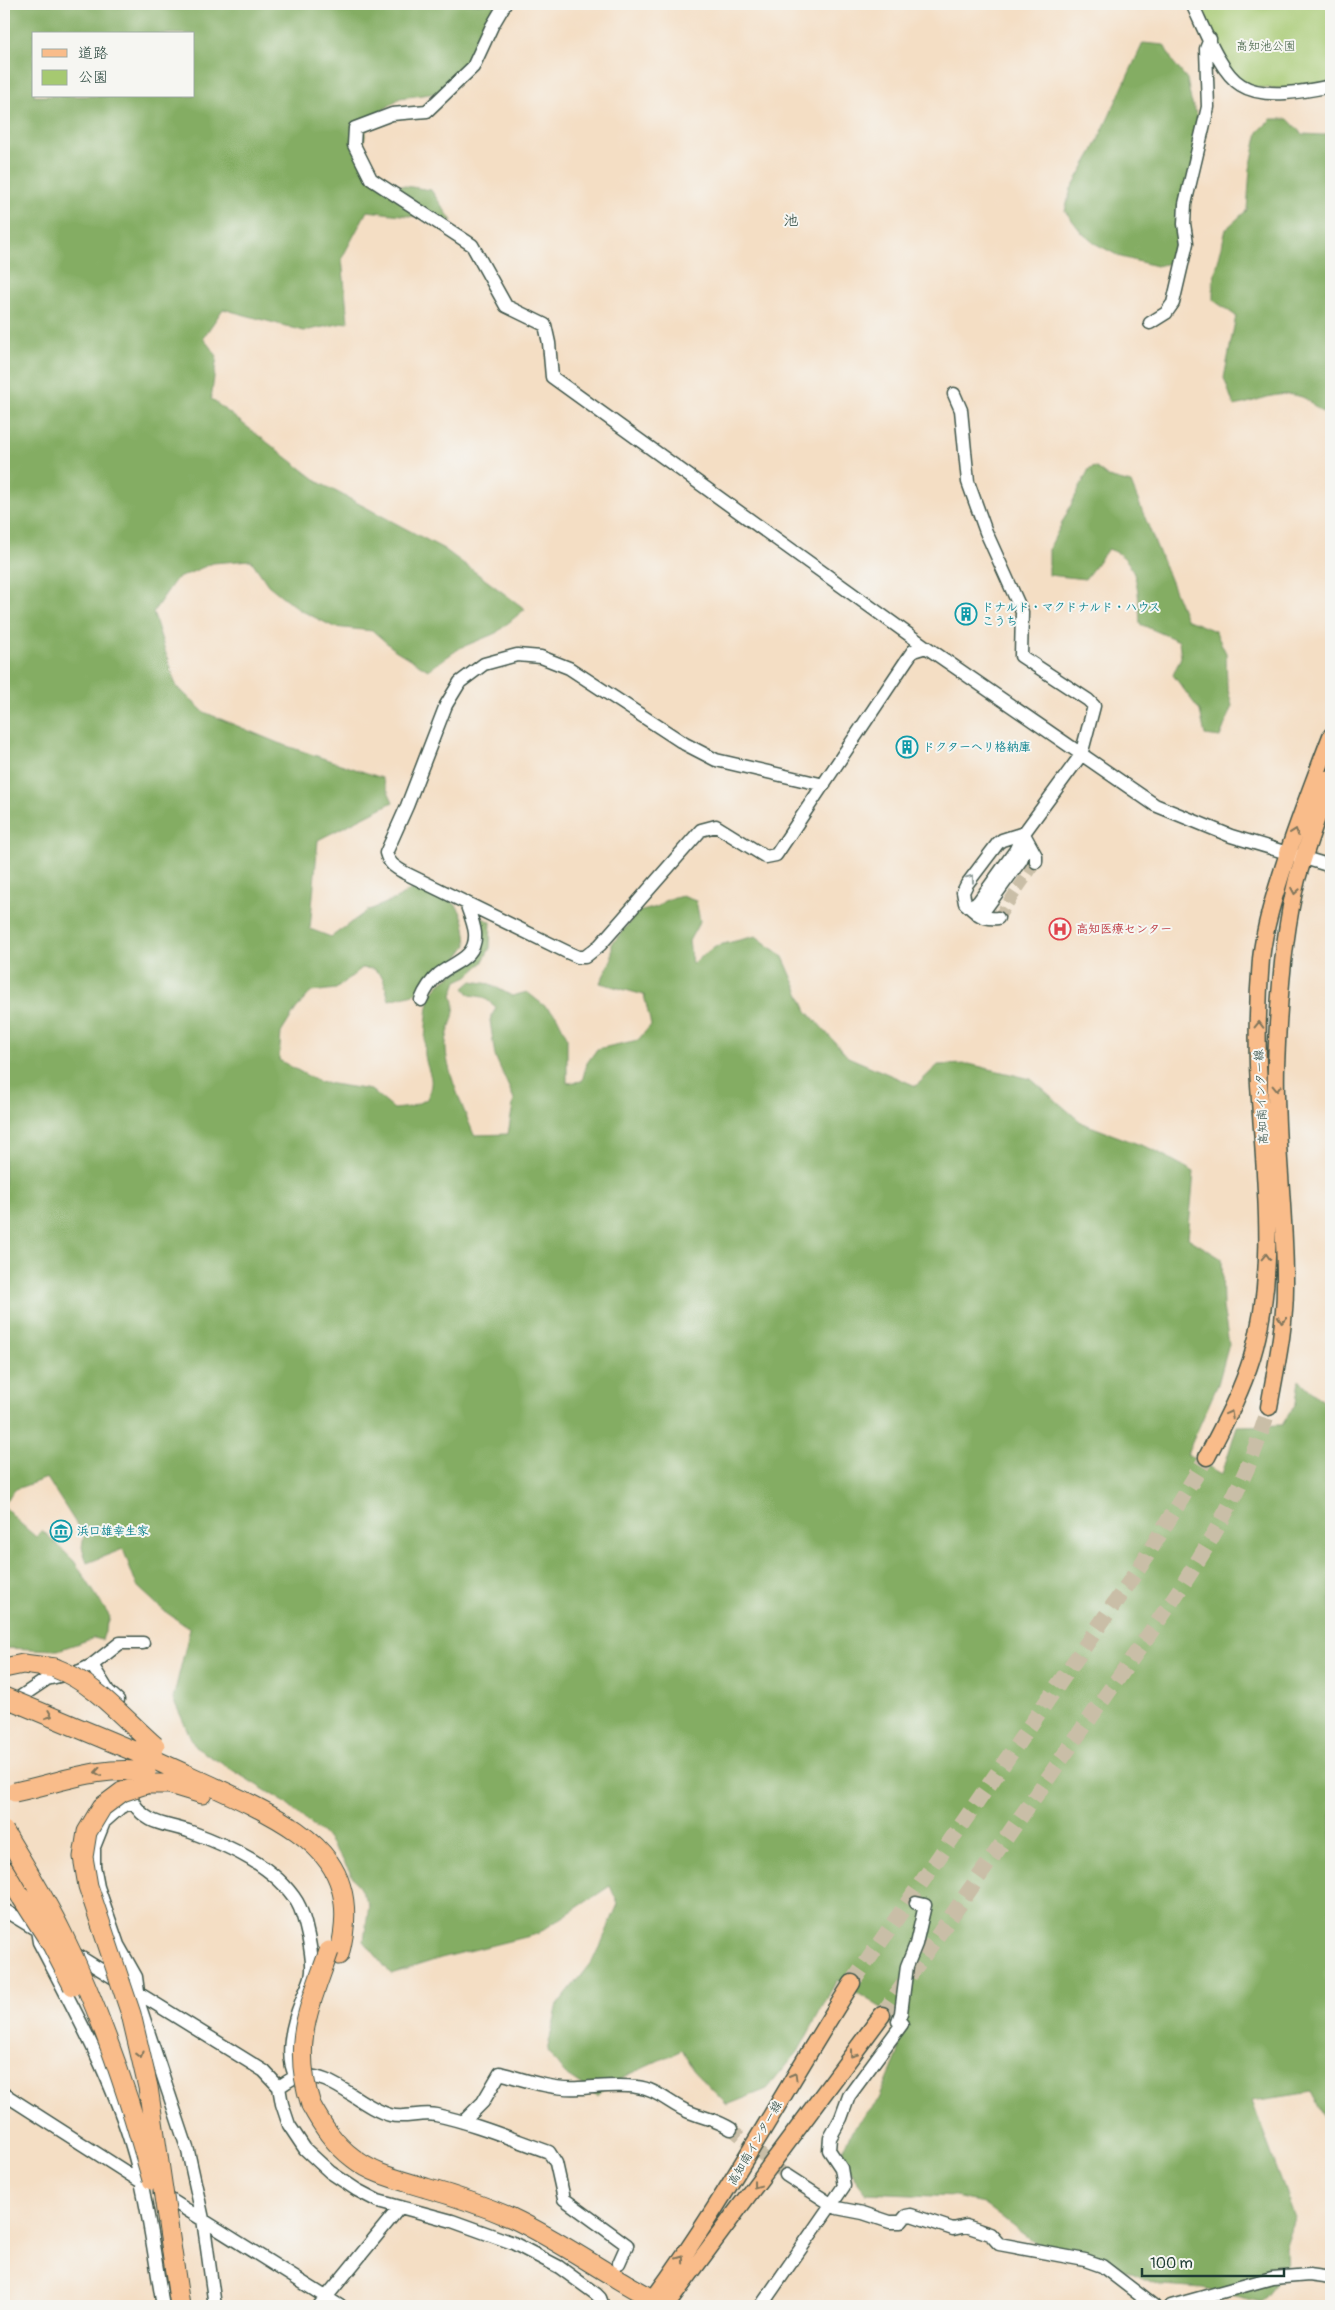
<svg xmlns="http://www.w3.org/2000/svg" width="1335" height="2310" font-family="Pangolin,'Klee One',sans-serif">
	<style>
		.green { fill: #a6c971; stroke: #628352 }
		.forest { fill: #84ad63; stroke: #52754c; fill-rule: evenodd }
		.lines { fill: none; stroke-linecap: round; stroke-linejoin: round }
		.minor-tunnel { stroke: #c9bea7; stroke-width: 12; stroke-dasharray: 12 6; stroke-linecap: butt }
		.major-tunnel { stroke: #c9bea7; stroke-width: 16; stroke-dasharray: 16 8; stroke-linecap: butt }
		.minor-casing { stroke: #3f554a; stroke-width: 15 }
		.major-casing { stroke: #3f554a; stroke-width: 19 }
		.highway-casing { stroke: #3f554a; stroke-width: 21 }
		.minor { stroke: #fff; stroke-width: 12 }
		.major { stroke: #f9bc8a; stroke-width: 16 }
		.highway { stroke: #f9bc8a; stroke-width: 19 }
		.highway-bridge-casing { stroke: #3f554a; stroke-width: 21; stroke-linecap: butt }
		.highway-bridge { stroke: #f9bc8a; stroke-width: 19 }
		.oneway { stroke: #81765b }
		.oneway2 { stroke: #8f9e9a }
		.labels { text-anchor: middle; stroke-width: 4; stroke-linejoin: round; paint-order: stroke }
		.park-label { font-size: 12px; fill: #416043; stroke: #f6f6f2 }
		.culture-label { font-size: 12px; font-weight: bold; fill: #0d838f; stroke: #f6f6f2; text-anchor: start }
		.health-label { font-size: 12px; font-weight: bold; fill: #be3a42; stroke: #f6f6f2; text-anchor: start }
		.street-label { font-size: 12px; fill: #1f3d34; stroke: #f6f6f2 }
		.quarter-label { font-size: 15px; fill: #1f3d34; stroke: #f6f6f2 }
	</style>
	<rect width="100%" height="100%" fill="#f6f6f2"/>
	<filter id="ink" filterUnits="userSpaceOnUse"><feTurbulence type="fractalNoise" baseFrequency=".02" numOctaves="2"/><feDisplacementMap in="SourceGraphic" scale="10" xChannelSelector="R" yChannelSelector="G"/><feConvolveMatrix kernelMatrix="1 2 1 2 8 2 1 2 1" color-interpolation-filters="sRGB"/></filter>
	<filter id="wash" filterUnits="userSpaceOnUse"><feTurbulence type="fractalNoise" baseFrequency=".0096" numOctaves="4" result="noise"/><feDisplacementMap in="SourceGraphic" scale="20" xChannelSelector="R" yChannelSelector="G"/><feGaussianBlur stdDeviation="1.12" result="paint"/><feColorMatrix in="noise" values="0 0 0 0 0 0 0 0 0 0 0 0 0 0 0 0 0 1.4 0 .05"/><feComposite in="paint" operator="in"/></filter>
	<g filter="url(#wash)">
		<rect width="100%" height="100%" fill="#f4dec4"/>
		<path class="green" d="M1198,4H1331V82C1308,86 1261,95 1240,81C1227,72 1206,20 1198,4Z"/>
		<path class="forest" d="M4,4H495L471,60L438,93L400,98L368,121L360,159L392,184L431,190L452,221L367,211L342,258L348,322L304,331L223,309L203,338L217,356L211,399L320,483L444,549L525,609L496,633L460,648L428,670L395,650L373,631L334,627L298,609L268,585L251,560L213,563L176,579L153,612L176,686L204,712L278,743L382,778L393,802L318,840L310,929L331,937L367,911L398,898L419,884C455,901 464,902 467,945L457,959L436,969L414,994L389,1000L383,978L374,969L362,968L336,989L311,992L296,1009L281,1033L279,1060L319,1082L371,1090L394,1109L410,1107L427,1099C436,1075 428,1077 425,1055C424,1047 427,1005 430,998C439,972 477,972 480,945C480,935 476,924 475,914L491,922L490,948L482,963L468,976L457,981L452,995C459,1013 448,1025 446,1043C444,1067 465,1112 474,1135L508,1134L514,1099L495,1056L490,1020L496,1007L483,997L470,995L464,988L472,981L490,984L512,996L527,992L556,1015L567,1037V1083L582,1081L587,1063L597,1049L638,1040L651,1025L644,995L600,983L612,958V944L638,912L657,907L664,901L682,896L696,901L700,921L689,941L692,964L715,946L756,936L783,957L807,1011L848,1057L916,1086L938,1065L969,1064L1031,1079L1082,1123L1154,1150L1194,1172L1188,1238L1222,1259L1223,1307L1229,1344L1218,1384L1187,1454L1222,1474L1237,1426L1282,1425L1296,1403L1299,1380L1331,1409V2130L1311,2092L1252,2101L1295,2218L1285,2248L1286,2272L1261,2303L1203,2289L1162,2286L1078,2250L1040,2246L983,2203L955,2197L866,2193L839,2158L852,2130L879,2099L898,2054L902,2021L837,1980L798,2052L767,2089L727,2105L693,2070L682,2050L611,2083L598,2096L565,2074L547,2051L558,2004L596,1956L618,1904L610,1886L537,1934L441,1958L391,1974L364,1941L369,1904L343,1860L326,1837L284,1802L195,1747L173,1699L190,1629L163,1610L137,1586L123,1549L87,1563L82,1547L84,1536L47,1478L16,1489L4,1502ZM34,34H194V96H34Z
			M1143,43L1164,45L1173,62L1187,79L1191,101L1199,119L1185,244L1176,262L1156,266L1121,257L1094,243L1082,233L1065,211L1071,189L1093,151Z
			M1271,119H1288L1302,134L1323,135L1331,131V415C1319,415 1313,401 1302,397C1277,389 1258,402 1234,406L1224,378L1236,316L1213,300V282L1226,229L1247,210L1250,169L1258,132Z
			M1095,467L1108,477L1131,483L1186,619L1215,631L1226,653L1227,686L1232,706L1220,737L1205,735L1200,711L1173,675L1181,657L1179,641L1140,624C1138,596 1141,558 1108,549L1085,579L1049,575V549L1089,469Z
			M4,1506L21,1524L36,1537L42,1530L74,1561L110,1617L102,1640L94,1638L58,1650L4,1648Z"/>
	</g>
	<g filter="url(#ink)">
		<g class="lines">
			<path class="minor-tunnel" d="M998,918L1036,862
				M731,2129L786,2175"/>
			<path class="major-tunnel" d="M852,1983L1141,1565L1207,1457
				M882,2015C953,1914 1024,1812 1095,1711C1161,1616 1237,1520 1269,1407"/>
			<g class="minor-casing">
				<path id="minor" d="M505,4L492,26L473,67L427,111L392,114L355,128L354,145L371,179L472,245L506,306L545,325L549,343L552,377L926,647
					M1192,4C1203,26 1220,73 1241,85C1264,100 1307,91 1331,86
					M1150,323L1166,313L1173,303L1187,243L1184,224L1185,204L1208,107L1206,49L1210,39
					M954,394L961,410L968,482L986,532L1022,612L1021,656L1088,700L1094,706L1081,755L1024,833L1015,851L979,901L975,905L968,906
					M824,785L716,760L685,744L569,668L541,657L517,655L484,664L460,682L446,705L407,806L386,853C389,864 395,867 405,873L569,953L578,957H585L600,945L701,830L716,826L766,857L776,855L906,661L913,651L926,647L1155,805L1231,836L1331,866
					M1025,836L1036,856V862
					M976,913L986,908L1021,860L1024,852L1025,838
					M998,918C982,920 976,913 965,903L963,892L967,884L998,843L1002,840L1024,833
					M421,1000C425,990 431,981 439,974C454,962 477,958 475,933C474,923 469,912 466,903
					M118,1700L108,1691L92,1665L120,1643H143
					M4,1708L47,1679L80,1671L92,1665
					M139,1745C130,1764 126,1781 133,1802L121,1807L104,1822L94,1847V1866L98,1887L118,1945L136,1977L140,2007L188,2151L203,2219L215,2306
					M133,1802C147,1826 166,1823 191,1832C229,1846 275,1866 297,1902C305,1915 313,1955 312,1971C312,1980 305,1991 302,2000C293,2022 284,2055 296,2077
					M4,1910L42,1933
					M37,1930L39,1942C77,2015 118,2088 138,2168C149,2213 155,2260 163,2306
					M72,1952L264,2071L279,2087L282,2104L289,2125L305,2149L330,2172L357,2190L378,2201L452,2221L513,2243L559,2267L596,2294L600,2298L603,2306
					M279,2087C284,2084 290,2079 296,2077C330,2069 359,2107 390,2115C404,2119 421,2112 436,2115C474,2123 512,2139 549,2152L556,2163L564,2199L627,2245L619,2263
					M4,2094L143,2183
					M463,2122L483,2102L500,2073C525,2080 553,2090 579,2088C599,2087 617,2084 637,2087C657,2089 671,2105 689,2112C704,2118 718,2120 731,2129
					M786,2175L837,2208L863,2213L890,2222H901L906,2216L911,2215L953,2229L966,2226L990,2234L999,2244L1085,2260L1102,2266L1154,2306
					M160,2193L340,2306
					M319,2306L400,2207
					M761,2306L844,2186L841,2168L829,2150L830,2138L841,2118L849,2096L902,2024L898,2021L901,2013L907,1966L916,1944L925,1905L916,1903
					M1171,2306L1272,2278L1309,2275L1331,2278"/>
			</g>
			<g class="major-casing">
				<path id="major" d="M1269,1407C1276,1367 1285,1327 1285,1287C1286,1215 1274,1140 1276,1067C1278,1010 1283,934 1297,879C1307,845 1319,812 1331,778
					M1207,1457C1224,1424 1241,1393 1252,1357C1280,1263 1262,1161 1258,1065C1257,1030 1258,994 1261,959C1265,922 1277,888 1288,853C1301,814 1316,775 1331,736
					M648,2306C724,2204 783,2091 852,1983
					M666,2306L882,2015"/>
			</g>
			<g class="highway-casing">
				<path id="highway" d="M4,1668L23,1664L55,1668
					M155,1760C187,1775 220,1789 252,1805C319,1839 361,1873 339,1955
					M146,1784H169L202,1794
					M4,1870L22,1898
					M311,2105C322,2125 334,2144 353,2158C374,2175 401,2180 426,2188C455,2196 484,2206 512,2218C561,2241 605,2274 653,2299"/>
			</g>
			<use href="#minor" class="minor"/>
			<use href="#major" class="major"/>
			<use href="#highway" class="highway"/>
			<g class="highway-bridge-casing">
				<path id="highway-bridge" d="M55,1668C95,1683 123,1718 155,1746
					M4,1697L155,1760
					M146,1784L122,1792L102,1807L87,1832L83,1857L88,1886L131,2014L148,2087L180,2306
					M15,1792C59,1783 100,1765 146,1772
					M4,1831C24,1865 45,1898 62,1933C101,2012 129,2096 152,2180
					M22,1898L52,1945L73,1986
					M311,2105C291,2043 309,2009 329,1951"/>
			</g>
			<use href="#highway-bridge" class="highway-bridge"/>
		</g>
		<defs><path id="oneway-chevron" d="M-2-3.5L2.5 0L-2 3.5" fill="none" stroke-width="1.6" stroke-linecap="round" stroke-linejoin="round" transform="scale(1.25)"/></defs>
		<g class="oneway">
			<use href="#oneway-chevron" transform="translate(1295 832) rotate(-71)"/>
			<use href="#oneway-chevron" transform="translate(1295 891) rotate(100)"/>
			<use href="#oneway-chevron" transform="translate(1259 1025) rotate(-89)"/>
			<use href="#oneway-chevron" transform="translate(1277 1088) rotate(88)"/>
			<use href="#oneway-chevron" transform="translate(1266 1257) rotate(-88)"/>
			<use href="#oneway-chevron" transform="translate(1282 1320) rotate(95)"/>
			<use href="#oneway-chevron" transform="translate(1230 1414) rotate(-62)"/>
			<use href="#oneway-chevron" transform="translate(49 1715) rotate(22)"/>
			<use href="#oneway-chevron" transform="translate(98 1772) rotate(172)"/>
			<use href="#oneway-chevron" transform="translate(853 2054) rotate(127)"/>
			<use href="#oneway-chevron" transform="translate(140 2055) rotate(76)"/>
			<use href="#oneway-chevron" transform="translate(794 2076) rotate(-60)"/>
			<use href="#oneway-chevron" transform="translate(756 2185) rotate(127)"/>
			<use href="#oneway-chevron" transform="translate(681 2259) rotate(-55)"/>
		</g>
		<use class="oneway2" href="#oneway-chevron" transform="translate(971 878) rotate(-53)"/>
	</g>
	<defs>
		<g id="building-ring" transform="scale(1.125)"><circle r="9.5" fill="#f6f6f2" stroke="#0f9aa8" stroke-width="1.5"/><path d="M-4-6H4V6H1V3H-1V6H-4ZM-2.5-4.3h1.7v1.8h-1.7ZM.8-4.3h1.7v1.8H.8ZM-2.5-1h1.7V.8h-1.7ZM.8-1h1.7V.8H.8Z" fill="#0f9aa8"/></g>
		<g id="hospital-ring" transform="scale(1.125)"><circle r="9.5" fill="#f6f6f2" stroke="#e0444e" stroke-width="1.5"/><path d="M-5-5h3v3.5h4V-5h3V5h-3V1.5h-4V5h-3Z" fill="#e0444e"/></g>
		<g id="museum-ring" transform="scale(1.125)"><circle r="9.5" fill="#f6f6f2" stroke="#0f9aa8" stroke-width="1.5"/><path d="M0-6L6-3V-2H-6V-3ZM-5-1h2V3h-2ZM-1-1h2V3h-2ZM3-1h2V3H3ZM-6 4H6V6H-6Z" fill="#0f9aa8"/></g>
	</defs>
	<g fill-rule="evenodd">
		<use href="#building-ring" x="966" y="614"/>
		<use href="#building-ring" x="907" y="747"/>
		<use href="#hospital-ring" x="1060" y="929"/>
		<use href="#museum-ring" x="61" y="1531"/>
	</g>
	<g class="labels">
		<g class="park-label">
			<text x="1266" y="50">高知池公園</text>
		</g>
		<g class="culture-label">
			<text x="982" y="611">ドナルド・マクドナルド・ハウス<tspan x="982" dy="14">こうち</tspan></text>
			<text x="923" y="751">ドクターヘリ格納庫</text>
			<text x="77" y="1535">浜口雄幸生家</text>
		</g>
		<g class="health-label">
			<text x="1076" y="933">高知医療センター</text>
		</g>
		<g class="street-label">
			<text transform="translate(1261 1097) rotate(-93)" y="4">高知南インター線</text>
			<text transform="translate(755 2143) rotate(-60)" y="4">高知南インター線</text>
		</g>
		<g class="quarter-label">
			<text x="791" y="225">池</text>
		</g>
	</g>
	<rect width="1335" height="2310" fill="none" stroke="#f6f6f2" stroke-width="20"/>
	<rect x="32" y="32" width="162" height="65" fill="#f6f6f2" stroke="#a0aca6"/>
	<rect x="42" y="49" width="25" height="8" fill="#f9bc8a" stroke="#a0aca6"/>
	<text x="78" y="58" font-size="15" fill="#1f3d34">道路</text>
	<rect x="42" y="70" width="25" height="15" fill="#a6c971" stroke="#a0aca6"/>
	<text x="78" y="82" font-size="15" fill="#1f3d34">公園</text>
	<path d="M1142 2268v8h142v-8" fill="none" stroke="#1f3d34" stroke-width="2.5"/>
	<text x="1150" y="2268" font-size="15" fill="#1f3d34" stroke="#f6f6f2" stroke-width="4" paint-order="stroke">100 m</text>
</svg>
